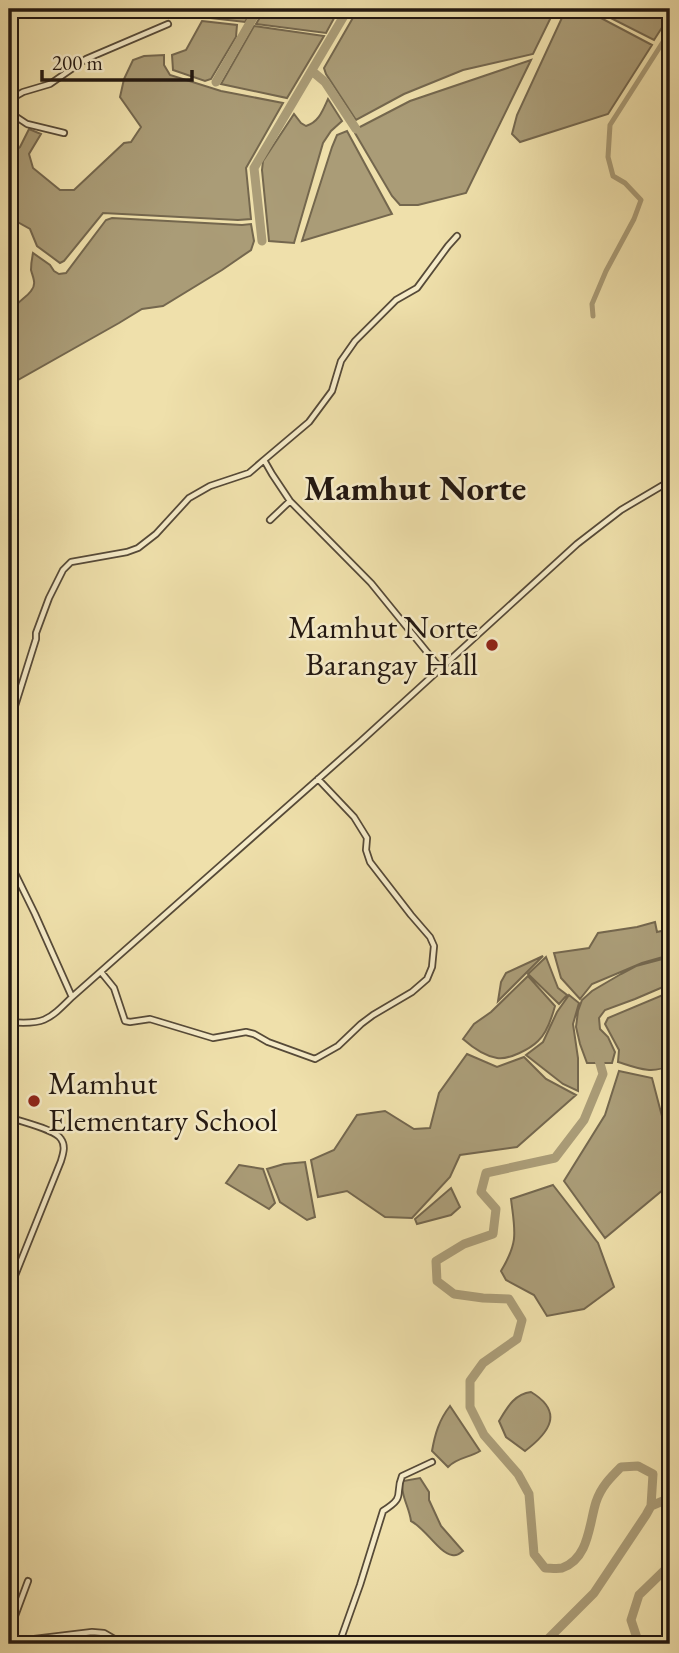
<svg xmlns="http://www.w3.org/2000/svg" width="679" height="1653" font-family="'EB Garamond',serif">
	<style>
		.water { fill: #aa9c77; stroke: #74674e; stroke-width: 2 }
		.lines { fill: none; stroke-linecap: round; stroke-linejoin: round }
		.canal { stroke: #aa9c77; stroke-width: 5 }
		.river { stroke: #aa9c77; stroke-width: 9 }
		.street-casing { stroke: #564a38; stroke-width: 8 }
		.street { stroke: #f5ebc8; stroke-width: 4.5 }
		.poi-dot { fill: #8f2418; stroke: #f5ebc8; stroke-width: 2.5 }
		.labels { text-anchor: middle; stroke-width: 5; stroke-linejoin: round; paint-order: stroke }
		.poi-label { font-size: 32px; fill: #231811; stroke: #f5ebc8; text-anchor: end }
		.quarter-label { font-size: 35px; font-weight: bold; fill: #231811; stroke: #f5ebc8 }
	</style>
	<rect width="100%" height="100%" fill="#efe0ab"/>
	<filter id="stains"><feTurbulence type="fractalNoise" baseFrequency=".00286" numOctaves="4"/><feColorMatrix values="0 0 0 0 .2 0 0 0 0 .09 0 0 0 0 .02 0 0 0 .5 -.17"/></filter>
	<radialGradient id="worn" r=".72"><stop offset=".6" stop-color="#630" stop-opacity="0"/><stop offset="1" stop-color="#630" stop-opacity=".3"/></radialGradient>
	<path class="water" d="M196,9H253L245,22L202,17Z
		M265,9H339L326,33L256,24Z
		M358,9H555L533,54L463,70L404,94L356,120L326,74L324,68Z
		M566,9H584L652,45L608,114L520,142L512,134L517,115Z
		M593,9H670V15L654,40Z
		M202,21L237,25L236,37L211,79L205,81L173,70L172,55L186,50Z
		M254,26L324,36L287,98L221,84Z
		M164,55V65L170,75L221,91L283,103L246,168L251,219L238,220L103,213L64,261L60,263L37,246L30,229L14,220L9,212V155L20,147L29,129L41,134L29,154L33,168L60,190H74L124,143L131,142L141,127L120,97L124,79L133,60L144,56Z
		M531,60L466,193L418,205H400L392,196L355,133L356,129L410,101Z
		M328,99L342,121L331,131L323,143L294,243L269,241L262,170L263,161L294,114L301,123L306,126C319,122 323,110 328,99Z
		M347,131L392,214L302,241L332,147L337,135Z
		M112,218L242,225L251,224L254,241L251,250L222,270L163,306L142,309L119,323L9,385V308L15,307C20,299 26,298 31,291C37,284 33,278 31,270C31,265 32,258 33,253L50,265L54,271L59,274L66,273L106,220Z
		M655,922L657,932L670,929V955L642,963L592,984L580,999L561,978L554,953L589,948L598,933L637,927Z
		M543,956L498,1001L501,982L506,973Z
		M546,957L558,988L567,995L559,1004L528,974Z
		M670,957V984L635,999L605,1010L599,1018L600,1029L608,1037L615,1052L612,1063H587L580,1044L576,1027L578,1011L582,1000L592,991L621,974L636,966Z
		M528,976L555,1006C552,1017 547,1033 538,1041C530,1049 509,1060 497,1058C485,1056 472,1047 463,1039L474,1024L491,1012Z
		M670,992V1065C652,1075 637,1068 618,1062L619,1050L605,1024L608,1018Z
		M569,995L579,1003L573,1024L578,1058V1091L563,1084L526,1055L543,1042L557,1012Z
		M467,1054L497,1067L524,1057L546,1079L576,1095L517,1147L460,1155L450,1177L412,1218L385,1217L347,1191L318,1197L311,1160L334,1150L357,1115L385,1111L414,1129L430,1128L439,1093Z
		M619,1071L652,1078L670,1147V1184L605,1238L564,1181L605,1115Z
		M305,1162L315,1217L307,1220L280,1202L267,1169L284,1164Z
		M239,1165L263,1169L275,1203L269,1209L226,1183Z
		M553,1185L598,1243L614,1287L584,1309L547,1316L534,1295L506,1280L501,1271C519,1241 515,1232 511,1199Z
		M451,1188L460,1207L451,1215L417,1224L415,1219Z
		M531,1392C564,1412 550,1432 525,1451L506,1437L499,1421C507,1408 514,1394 531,1392Z
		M450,1406L480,1451C469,1458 458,1457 448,1467L432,1451C435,1434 439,1420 450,1406Z
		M420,1478L429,1492V1500L441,1526L463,1551C459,1554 457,1556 452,1555C439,1553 425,1528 411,1521C409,1506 400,1495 403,1481Z"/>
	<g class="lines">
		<path class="canal" d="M593,316L592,304L606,271L634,219L641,200L625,183L613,176L608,157L610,125L670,31"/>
		<path class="river" d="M312,71L325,82L356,129
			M216,82L258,9
			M262,241L254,168L348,9
			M651,1506L670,1498
			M543,1644L594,1593L646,1515L651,1506L653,1474L638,1466L621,1467C610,1478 601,1487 596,1502C589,1524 589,1559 562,1568C557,1569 550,1568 545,1568L534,1554L529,1494L518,1474L484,1435L470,1407V1381L483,1363L517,1339L522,1320L509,1299L483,1298L454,1294L437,1281L436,1261L464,1244L493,1234L496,1209L481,1192L486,1173L555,1158L584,1120L603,1074L597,1053
			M657,1644L637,1638L631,1620L639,1595L670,1565
			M660,1644L670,1641"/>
		<g class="street-casing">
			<path id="street" d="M9,100L23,92L50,84L86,59L168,24
				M9,112L27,124L64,133
				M270,520L290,501
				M440,668L371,583L290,501L272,474L264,460L309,422L332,391L341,361L355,341L396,300L417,288L448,246L457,236
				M9,725L36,639V633L49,598L63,570L71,562L127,552L138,548L156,534L189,498L210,486L249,473L264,460
				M9,861L35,914L72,997
				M101,972L114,988L125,1021L130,1022L150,1019L213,1038L246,1032L254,1034L268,1042L315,1059L338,1046L361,1024L373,1015L412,992L427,979L432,967L434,946L430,937L411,915L370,862L366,850L367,838L354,817L318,779
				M9,1022C43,1025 48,1021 72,997L360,742L577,544L621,510L670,481
				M9,1117C21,1122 55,1129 61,1139C66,1146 63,1154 61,1161L14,1278L9,1284
				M9,1632L28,1581
				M9,1642L92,1632L104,1633L123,1644
				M339,1644L360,1585L383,1511C407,1496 394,1495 402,1476L432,1462"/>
		</g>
		<use href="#street" class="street"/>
	</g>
	<g class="poi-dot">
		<circle cx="492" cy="645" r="7"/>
		<circle cx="34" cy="1101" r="7"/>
	</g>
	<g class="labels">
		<g class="poi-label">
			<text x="478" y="638">Mamhut Norte<tspan x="478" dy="37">Barangay Hall</tspan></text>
			<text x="48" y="1094" text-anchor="start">Mamhut<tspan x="48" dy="37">Elementary School</tspan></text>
		</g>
		<g class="quarter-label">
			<text x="415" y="500">Mamhut Norte</text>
		</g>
	</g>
	<rect width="679" height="1653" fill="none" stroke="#efe0ab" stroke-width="35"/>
	<rect x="10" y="10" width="658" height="1632" fill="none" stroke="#231811" stroke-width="3.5"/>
	<rect x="18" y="18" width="644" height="1618" fill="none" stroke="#231811" stroke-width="2"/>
	<path d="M42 70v10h150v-10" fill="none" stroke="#231811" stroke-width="3.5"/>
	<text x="52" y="70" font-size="21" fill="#231811" stroke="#f5ebc8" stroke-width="5" paint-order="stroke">200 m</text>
	<rect width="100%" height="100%" filter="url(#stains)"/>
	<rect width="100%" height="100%" fill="url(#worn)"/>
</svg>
